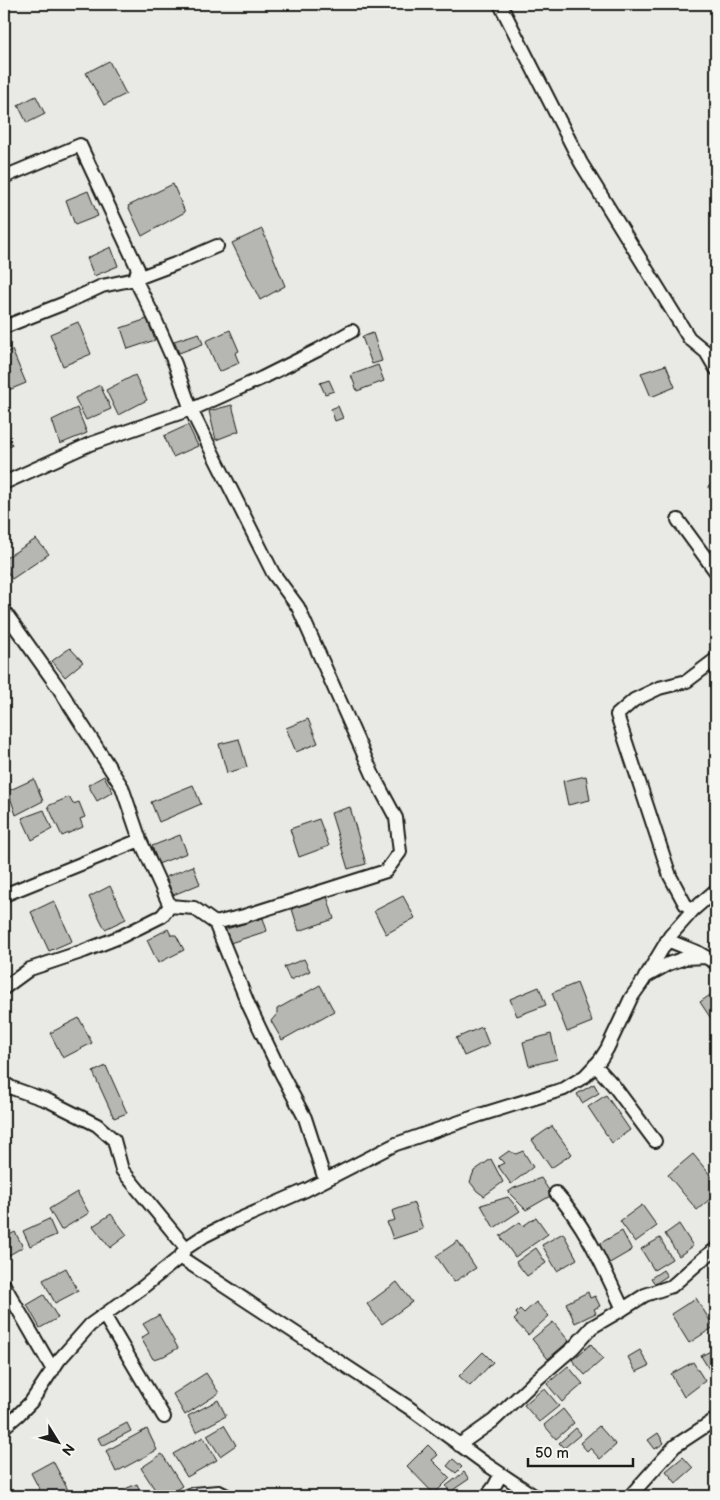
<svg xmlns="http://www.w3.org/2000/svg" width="720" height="1500" font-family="'Balsamiq Sans',sans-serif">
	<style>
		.building { fill: #b6b6b3; stroke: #1c1c1c }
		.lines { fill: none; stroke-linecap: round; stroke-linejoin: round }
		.minor-casing { stroke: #1c1c1c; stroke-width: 16 }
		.minor { stroke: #f6f6f2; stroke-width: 12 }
	</style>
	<rect width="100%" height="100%" fill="#e9e9e5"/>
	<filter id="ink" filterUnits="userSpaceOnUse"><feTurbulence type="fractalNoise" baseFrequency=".02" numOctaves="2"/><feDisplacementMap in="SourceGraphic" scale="10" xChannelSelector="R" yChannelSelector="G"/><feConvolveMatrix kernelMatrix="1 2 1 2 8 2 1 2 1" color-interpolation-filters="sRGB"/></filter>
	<g filter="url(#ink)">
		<path class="building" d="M109,61L126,94L104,105L86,73Z
			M36,96L45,114L27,123L18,105Z
			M173,184L185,212L142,236L128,206Z
			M88,191L98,216L75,225L66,200Z
			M262,229L285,286L260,300L232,243Z
			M111,247L118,266L94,276L87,258Z
			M147,319L155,340L128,349L121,328Z
			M78,322L91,354L63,366L50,334Z
			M230,330L239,351L235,353L239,363L219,372L206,341Z
			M199,333L203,344L179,353L174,341Z
			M373,333L382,361L372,364L362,337Z
			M12,350L26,383L4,392V353Z
			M378,365L384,381L357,391L351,375Z
			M666,365L675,387L651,397L641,373Z
			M135,375L147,400L118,415L106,390Z
			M329,380L334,391L325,394L320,383Z
			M100,385L111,409L86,420L75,398Z
			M232,405L239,431L216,440L209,411Z
			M338,406L343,418L335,421L331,409Z
			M77,408L87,433L60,444L52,420Z
			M188,425L198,446L173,457L164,436Z
			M4,428L12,445L4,449Z
			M716,482V498L708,486Z
			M36,539L49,554L12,579L4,567V559Z
			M70,648L83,662L65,677L52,661Z
			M308,719L318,743L296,752L286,728Z
			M239,739L247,767L227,773L219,744Z
			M104,776L113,792L97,801L88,785Z
			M586,776L590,800L568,805L563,781Z
			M34,779L43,801L16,815L8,791Z
			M193,785L201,804L159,822L151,802Z
			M69,797L73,804L79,802L85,817L80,819L83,827L62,836L48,806Z
			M350,807L366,864L348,869L331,813Z
			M44,810L52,829L32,840L22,818Z
			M319,819L329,846L299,857L290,829Z
			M180,835L187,853L158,864L152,846Z
			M193,866L200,884L173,895L166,877Z
			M110,886L126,919L105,929L89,897Z
			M327,896L334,919L299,931L292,909L302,902Z
			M403,896L415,918L386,934L374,911Z
			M54,901L72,941L49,951L31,912Z
			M263,918L267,931L227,944L223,930Z
			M168,929L171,935H176L184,950L158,963L147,940Z
			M304,959L310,971L290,980L284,967Z
			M577,983L592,1022L567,1032L552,993Z
			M320,985L334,1011L282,1040L271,1021L277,1014V1009Z
			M539,987L546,1005L517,1016L510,999Z
			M716,991V1026L700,1002Z
			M79,1018L92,1043L63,1058L50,1033Z
			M482,1027L489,1045L464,1056L456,1038Z
			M551,1034L557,1059L529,1066L523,1042Z
			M106,1066L127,1113L114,1118L93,1072Z
			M594,1084L599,1093L582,1103L577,1094Z
			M606,1095L630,1130L612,1143L588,1107Z
			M552,1126L572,1154L551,1168L532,1140Z
			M509,1151L516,1154L523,1151L533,1167L511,1184L498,1166L504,1163L499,1158Z
			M693,1154L716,1182V1194L697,1210L668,1175Z
			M491,1159L503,1182L484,1196L477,1191L470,1182L474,1171Z
			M541,1178L552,1195L526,1210L508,1192L514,1188Z
			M77,1192L89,1213L61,1230L49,1209Z
			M508,1197L520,1211L494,1228L481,1205Z
			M414,1203L423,1229L393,1239L387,1222L395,1220L392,1211Z
			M642,1205L657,1226L635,1242L620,1221Z
			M111,1214L127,1235L110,1248L93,1226Z
			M536,1217L548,1234L515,1257L500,1236L520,1222L523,1226Z
			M49,1219L56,1235L30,1246L23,1231Z
			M679,1224L693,1246L679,1256L665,1234Z
			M622,1231L632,1250L608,1264L597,1245Z
			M15,1232L23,1247L4,1258V1238Z
			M563,1233L577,1259L557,1271L542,1245Z
			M660,1238L672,1259L654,1270L641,1249Z
			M458,1241L476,1268L454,1282L436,1256Z
			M536,1248L546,1263L527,1276L516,1262Z
			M66,1268L78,1291L55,1303L43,1280Z
			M663,1270L667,1276L655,1284L651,1278Z
			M397,1282L412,1302L382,1324L367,1304Z
			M588,1292L590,1298L595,1296L600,1306L594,1309L596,1313L575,1323L566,1303Z
			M44,1295L58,1318L40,1328L27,1305Z
			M696,1298L714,1327L689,1343L671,1314Z
			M536,1302L549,1316L528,1335L514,1320L518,1316L516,1313L520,1309L524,1313Z
			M159,1315L178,1348L164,1356L153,1359L141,1338L149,1333L143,1324Z
			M553,1322L569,1341L548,1359L532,1339Z
			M591,1344L603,1359L585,1375L572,1360Z
			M716,1348V1378L715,1379L701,1356Z
			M640,1350L649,1366L636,1372L628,1357Z
			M483,1352L493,1362L470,1386L459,1376Z
			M693,1362L705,1381L684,1397L671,1374Z
			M568,1366L583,1384L562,1402L547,1384Z
			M206,1373L219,1393L185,1415L173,1394Z
			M544,1388L559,1406L539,1422L524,1405Z
			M218,1400L226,1416L196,1432L188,1416Z
			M563,1409L574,1423L556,1439L544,1425Z
			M127,1423L131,1431L102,1446L98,1438Z
			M224,1425L236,1445L220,1456L207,1435Z
			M599,1426L616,1445L600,1459L590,1448L587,1451L580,1443Z
			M576,1428L581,1434L564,1448L559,1443Z
			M147,1429L157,1450L116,1472L106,1451Z
			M658,1433L664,1443L655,1449L648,1440Z
			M203,1437L217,1460L187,1477L173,1454Z
			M428,1445L438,1455L432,1460L450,1478L434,1494L407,1466Z
			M162,1454L182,1486L168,1495L159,1496L141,1468Z
			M683,1457L693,1468L676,1483L666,1471Z
			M453,1459L462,1467L456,1473L447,1466Z
			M53,1461L69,1492L61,1496H43L31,1473Z
			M464,1472L469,1479L450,1492L446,1486Z
			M137,1484L142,1496H128L125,1489Z"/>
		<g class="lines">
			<g class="minor-casing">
				<path id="minor" d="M500,4L581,163L689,338L706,352L716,369
					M4,177L80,145L138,269L135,279L102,286L65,303L4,327
					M217,246L175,264L135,279L155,319L175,364L191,410L273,573L298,607L373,775L396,818L400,852L386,871L244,916L215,923L249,1006L281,1073L305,1118L325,1180
					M4,483L90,444L197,407L262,378L318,350L352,331
					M678,520L716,572
					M4,611L58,687L122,787L140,840L170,906L194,908L215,923
					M4,895L140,840
					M693,910L685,904L670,876L617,715L634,700L659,688L687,681L716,659
					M667,940L697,952L716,963
					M645,977L668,964L685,958L706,957
					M4,988L30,969L84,951L122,936L162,916L170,906
					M595,1065L614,1086L655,1141
					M4,1083L12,1088L49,1101L97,1125L114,1140L122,1170L186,1248
					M556,1193C586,1226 604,1269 623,1309L645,1295L672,1286L705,1257L716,1249
					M180,1257L408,1407L486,1464L534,1496
					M4,1285L53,1370
					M104,1315L164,1417
					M4,1427L17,1416L31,1402L59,1360L90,1325L143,1287L180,1257L186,1248L204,1236L226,1225L306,1190L396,1144L480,1115L564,1089L585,1076L600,1060L607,1049L631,998L643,981L670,936L693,910L716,890
					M459,1445L493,1421L535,1381L573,1348L592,1327L623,1309
					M188,1496L193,1494L219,1492L227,1496
					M487,1496L494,1487L501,1474
					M630,1496L675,1446L716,1419"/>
			</g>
			<use href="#minor" class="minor"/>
		</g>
	</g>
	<rect width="720" height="1500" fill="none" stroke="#f6f6f2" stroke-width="20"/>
	<rect x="10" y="10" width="700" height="1480" fill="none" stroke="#1c1c1c" stroke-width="2" filter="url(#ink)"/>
	<g transform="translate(58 1442) rotate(127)" stroke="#f6f6f2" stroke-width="4" paint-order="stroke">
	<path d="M0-4L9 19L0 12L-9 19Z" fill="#1c1c1c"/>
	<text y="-8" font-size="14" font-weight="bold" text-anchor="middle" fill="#1c1c1c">N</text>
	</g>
	<path d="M528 1458v8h105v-8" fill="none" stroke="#1c1c1c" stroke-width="2.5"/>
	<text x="535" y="1458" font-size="15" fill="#1c1c1c" stroke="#f6f6f2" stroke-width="4" paint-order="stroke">50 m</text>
</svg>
